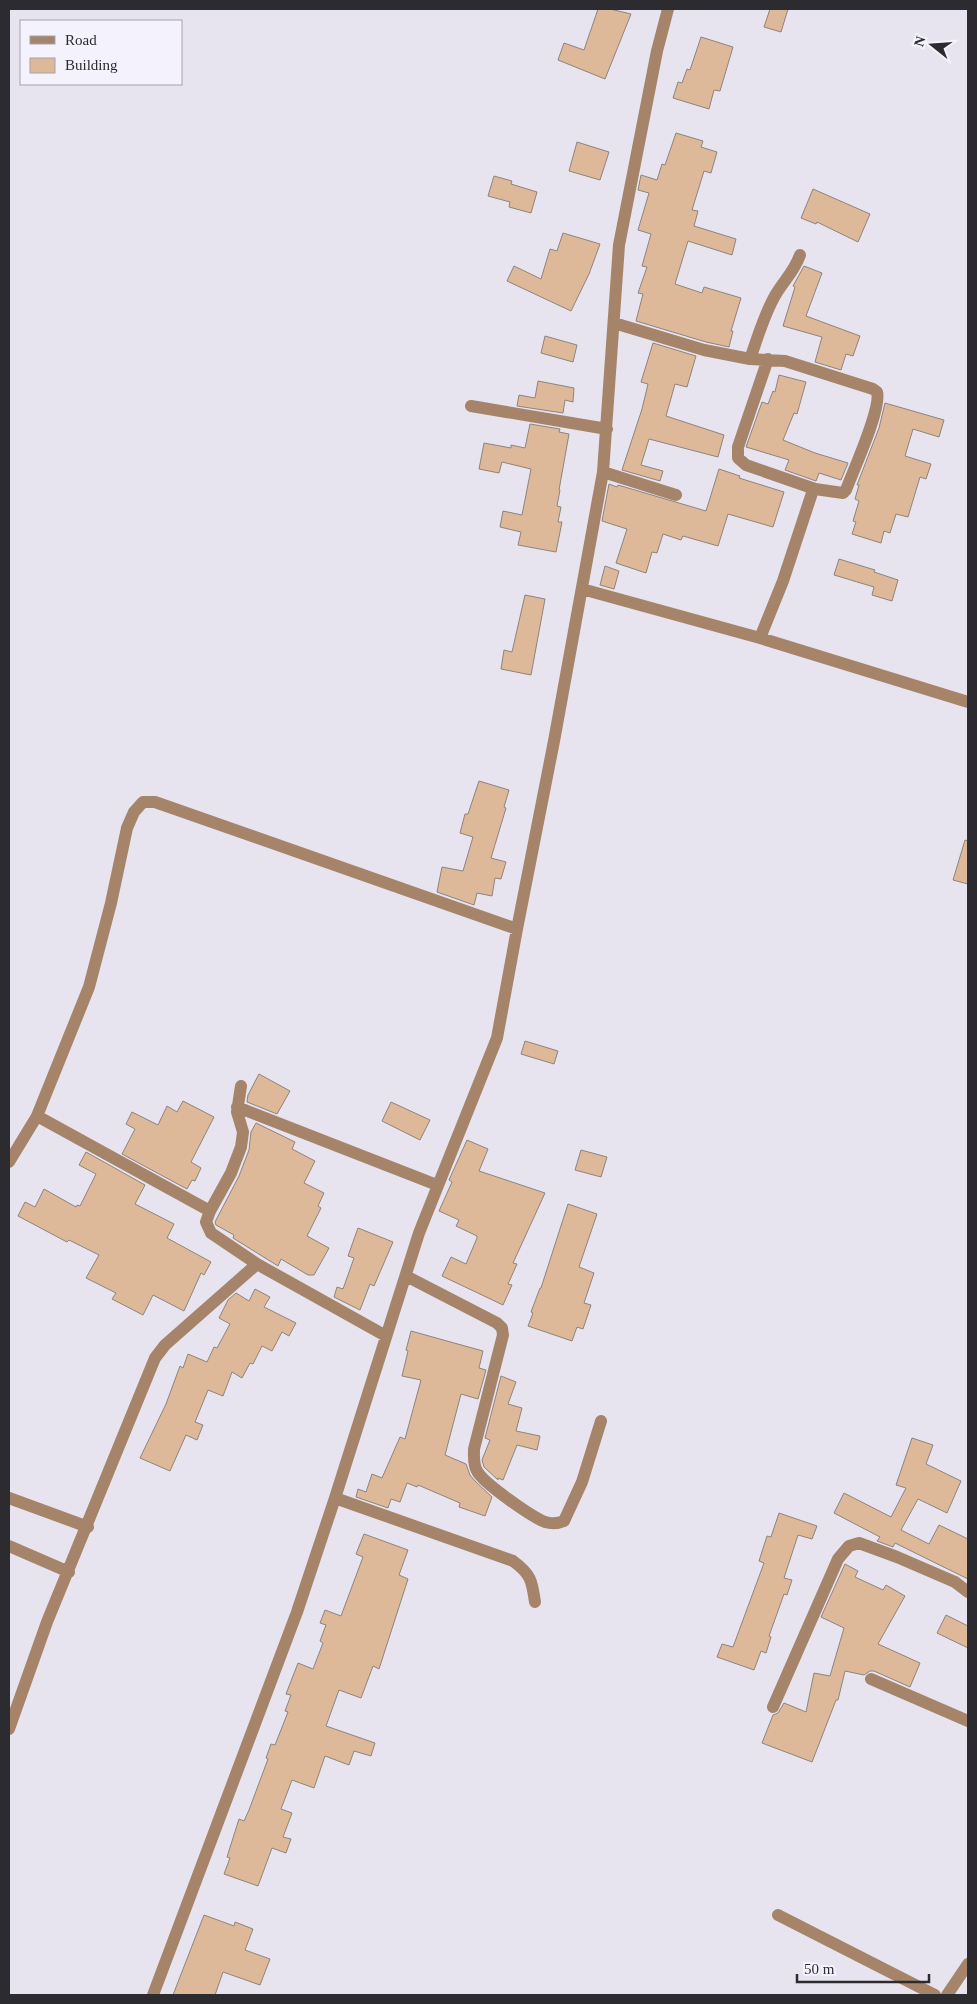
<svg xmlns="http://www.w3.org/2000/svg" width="977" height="2004" font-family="Georgia,serif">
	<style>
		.building { fill: #deb999; stroke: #8d847d }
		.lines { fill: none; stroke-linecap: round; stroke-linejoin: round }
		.minor { stroke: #a5846a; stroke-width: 12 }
	</style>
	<rect width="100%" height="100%" fill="#e7e4f0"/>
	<path class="building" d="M598,9H610L631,14L605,79L558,60L564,43L584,50Z
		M770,9H788L781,32L764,27Z
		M701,37L733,47L720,91L714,90L709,109L673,98L678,82L682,83L687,69L690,70Z
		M676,133L703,141L701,147L717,152L711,173L704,171L692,210L698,211L694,226L736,239L732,255L688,241L675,284L702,293L704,287L741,298L731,331H733L729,347L706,342L636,321L643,294L638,293L647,267L642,266L651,234L638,230L649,193L638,190L641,175L657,180L662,164L665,165Z
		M577,142L609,152L600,180L569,171Z
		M494,176L512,181L511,184L537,192L531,213L509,207L510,202L488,196Z
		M813,189L870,214L858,242L817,222L816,224L801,218Z
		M563,233L600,244L589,274L571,311L507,281L514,266L541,279L550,249L557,251Z
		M804,266L822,273L806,316L860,336L853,356L846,354L841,370L815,362L822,337L783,326L795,287L793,286Z
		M545,336L577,345L573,362L541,353Z
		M653,343L696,356L687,387L675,384L666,416L724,435L718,457L649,439L641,465L663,471L660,481L622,470L642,409L648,384L641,382Z
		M779,375L806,382L797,414L794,413L783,440L815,453L848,463L841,480L819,473L816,481L785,470L789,460L746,447L762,402L768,404L773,391L775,392Z
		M538,381L574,388L573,402L565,400L563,413L517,406L519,395L535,398Z
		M885,403L944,420L939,437L913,429L905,456L931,464L926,479L920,477L908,517L896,514L890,533L884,531L881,543L852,534L856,522L853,521L859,501L855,499L859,485H857L879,428Z
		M530,424L560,429L559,432L569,434L559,490H560L557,506L561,507L558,522H562L556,552L518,545L521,532L500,527L503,511L522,515L531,469L502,462L499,473L479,469L484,443L511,448V445L525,448Z
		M719,469L740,476L739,478L784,492L773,527L728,514L718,546L683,536L681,540L663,534L657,553L652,552L646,573L616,563L627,529L602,521L609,484L617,487L618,485L706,511Z
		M839,559L875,570L874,572L898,580L892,601L872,595L874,587L834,575Z
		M605,566L619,571L614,589L600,585Z
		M525,595L545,599L531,675L501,669L504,650L512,652Z
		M479,781L509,790L504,807L506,808L491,858L506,862L501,879L495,878L492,896L477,893L474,905L437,892L442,867L463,871L473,837L460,833L465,814H468Z
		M965,840L968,841V884L953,880Z
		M525,1041L558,1051L554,1064L521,1054Z
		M259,1074L290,1091L277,1114L247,1102L248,1095Z
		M183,1101L214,1117L191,1162L201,1168L195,1181L192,1180L187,1189L122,1154L135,1129L126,1124L132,1112L158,1125L167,1106L177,1112Z
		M391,1102L430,1120L420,1140L382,1121Z
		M256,1123L295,1142L292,1149L315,1161L304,1183L324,1193L318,1206L321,1208L307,1236L329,1248L314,1275H308L281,1259L278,1266L233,1238L234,1235L216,1225L215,1222L239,1176L249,1150L251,1132Z
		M467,1140L488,1149L479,1171L545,1193L513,1263L517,1264L508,1284L512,1285L503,1305L442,1276L451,1257L466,1264L477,1238V1236L456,1226L459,1220L439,1211L452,1182L449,1180Z
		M581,1150L607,1157L601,1177L575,1170Z
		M86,1152L145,1185L135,1204L174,1224L167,1238L211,1262L204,1275L201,1273L184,1311L153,1295L143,1315L112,1299L116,1293L86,1278L99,1255L69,1240L67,1242L18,1216L25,1202L35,1207L44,1189L76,1207L77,1205L80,1206L96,1174L79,1165Z
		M568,1204L597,1214L579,1267L594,1273L584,1303L591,1305L583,1329L577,1327L572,1341L528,1326L533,1313L531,1312L540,1288H541Z
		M358,1228L393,1242L374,1286L370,1284L360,1310L334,1297L337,1287L343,1289L354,1258L348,1256Z
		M255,1289L270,1297L264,1307L296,1323L289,1336L282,1332L272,1351L262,1346L253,1364L250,1363L242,1378L232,1372L223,1396L208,1390L195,1422L203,1425L197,1440L186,1435L170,1471L140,1458L166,1404L180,1366L183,1368L188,1354L207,1362L214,1347L217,1348L230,1324L219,1318L228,1300L236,1293L249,1301Z
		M411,1331L483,1351L479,1368L486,1370L478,1399L461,1394L445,1455L466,1464L470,1475L475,1481L492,1497L485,1516L459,1507L460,1503L418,1485L417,1487L407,1483L400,1502L391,1499L388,1508L356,1497L358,1489L366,1492L372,1474L382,1478L400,1437L405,1439L421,1380L402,1376L408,1351L406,1350Z
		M501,1376L516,1382L508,1404L522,1408L516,1431L540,1436L537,1450L517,1445L503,1480L498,1478V1480L484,1467L482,1460L490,1440L485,1438Z
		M912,1438L933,1445L926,1464L961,1481L947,1513L918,1499L901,1530L929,1544L939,1525L968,1539V1579L895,1543L893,1547L877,1541L880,1537L834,1513L844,1493L891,1517L906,1488L896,1485Z
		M779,1513L817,1526L812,1539L798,1535L784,1578L792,1580L787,1595L784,1594L769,1636L771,1637L766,1653L761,1651L754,1670L717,1657L722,1644L733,1647L764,1563L759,1561L767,1536L771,1537Z
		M364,1534L408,1550L399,1575L408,1579L379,1669L373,1666L361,1698L339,1690L326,1726L375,1743L371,1756L354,1751L349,1765L325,1756L314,1788L292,1780L281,1809L292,1813L283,1837L291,1839L286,1853L272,1848L258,1886L224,1874L230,1858L227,1857L239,1819L244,1821L249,1810L268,1759L266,1758L271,1744L275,1745L288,1712L285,1711L291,1695L286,1694L298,1663L313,1669L323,1643L320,1641L326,1625L320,1623L325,1610L341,1616L363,1557L356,1554Z
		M845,1564L858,1571L855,1577L883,1590L886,1585L905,1596L878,1644L920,1663L910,1687L874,1671H870L864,1675L845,1671L838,1700H836L812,1762L762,1743L773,1715L778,1713L784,1703L806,1712L814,1673L830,1676L844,1628L821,1617Z
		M946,1615L968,1626V1648L937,1633Z
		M204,1915L234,1926L235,1922L253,1929L245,1950L270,1959L260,1985L223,1972L215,1995H173Z"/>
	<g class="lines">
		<path class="minor" d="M614,323L704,350L750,359L785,361L873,389L877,392C882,408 853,471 846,490L843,493L815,489L812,493L783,581L760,638
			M750,359C758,337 764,314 776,294C785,279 794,272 800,255
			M768,359L738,447V458L746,465L815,489
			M471,406L607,429
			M603,472L676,495
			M582,589L760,638L968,702
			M237,1107L437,1185
			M37,1116L210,1211
			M9,1162L37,1116L89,987L111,903L127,828L134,812L143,802H155L517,929
			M257,1264L386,1336
			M406,1276L497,1323L502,1328L503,1335L474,1449C474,1456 473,1464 477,1471C483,1483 532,1517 545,1522C552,1524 557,1524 564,1521L582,1482L601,1421
			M9,1498L88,1527
			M335,1498L513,1561C531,1574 532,1581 535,1602
			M9,1546L69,1572
			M871,1679L968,1721
			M773,1707L838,1559L849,1546L859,1543L897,1557L955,1582L968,1592
			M9,1729L47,1622L155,1358L165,1345L257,1264L211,1233L206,1222L210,1211L231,1173L241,1147L243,1132L237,1112L241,1086
			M778,1915L935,1995
			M153,1995L297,1612L335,1498L419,1233L497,1038L517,929L554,741L603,472L619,245L657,51L668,9
			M947,1995L968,1964"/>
	</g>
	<rect width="977" height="2004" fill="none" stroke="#2c2b2f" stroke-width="20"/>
	<rect x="20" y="20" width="162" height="65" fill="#f4f2fd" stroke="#a4a2ab"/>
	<rect x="30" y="36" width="25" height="8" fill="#a5846a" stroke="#a4a2ab"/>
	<text x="65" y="45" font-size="15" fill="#2c2b2f">Road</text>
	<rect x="30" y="58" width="25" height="15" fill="#deb999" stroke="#a4a2ab"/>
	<text x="65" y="70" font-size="15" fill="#2c2b2f">Building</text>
	<g transform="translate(932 45) rotate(287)" stroke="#f4f2fd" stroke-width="4" paint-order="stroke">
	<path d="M0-4L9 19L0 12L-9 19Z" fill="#2c2b2f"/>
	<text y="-8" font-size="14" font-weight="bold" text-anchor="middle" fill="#2c2b2f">N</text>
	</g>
	<path d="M797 1974v8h132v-8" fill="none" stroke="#2c2b2f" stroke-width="2.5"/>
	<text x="804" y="1974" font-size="15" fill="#2c2b2f" stroke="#f4f2fd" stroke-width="4" paint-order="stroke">50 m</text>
</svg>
